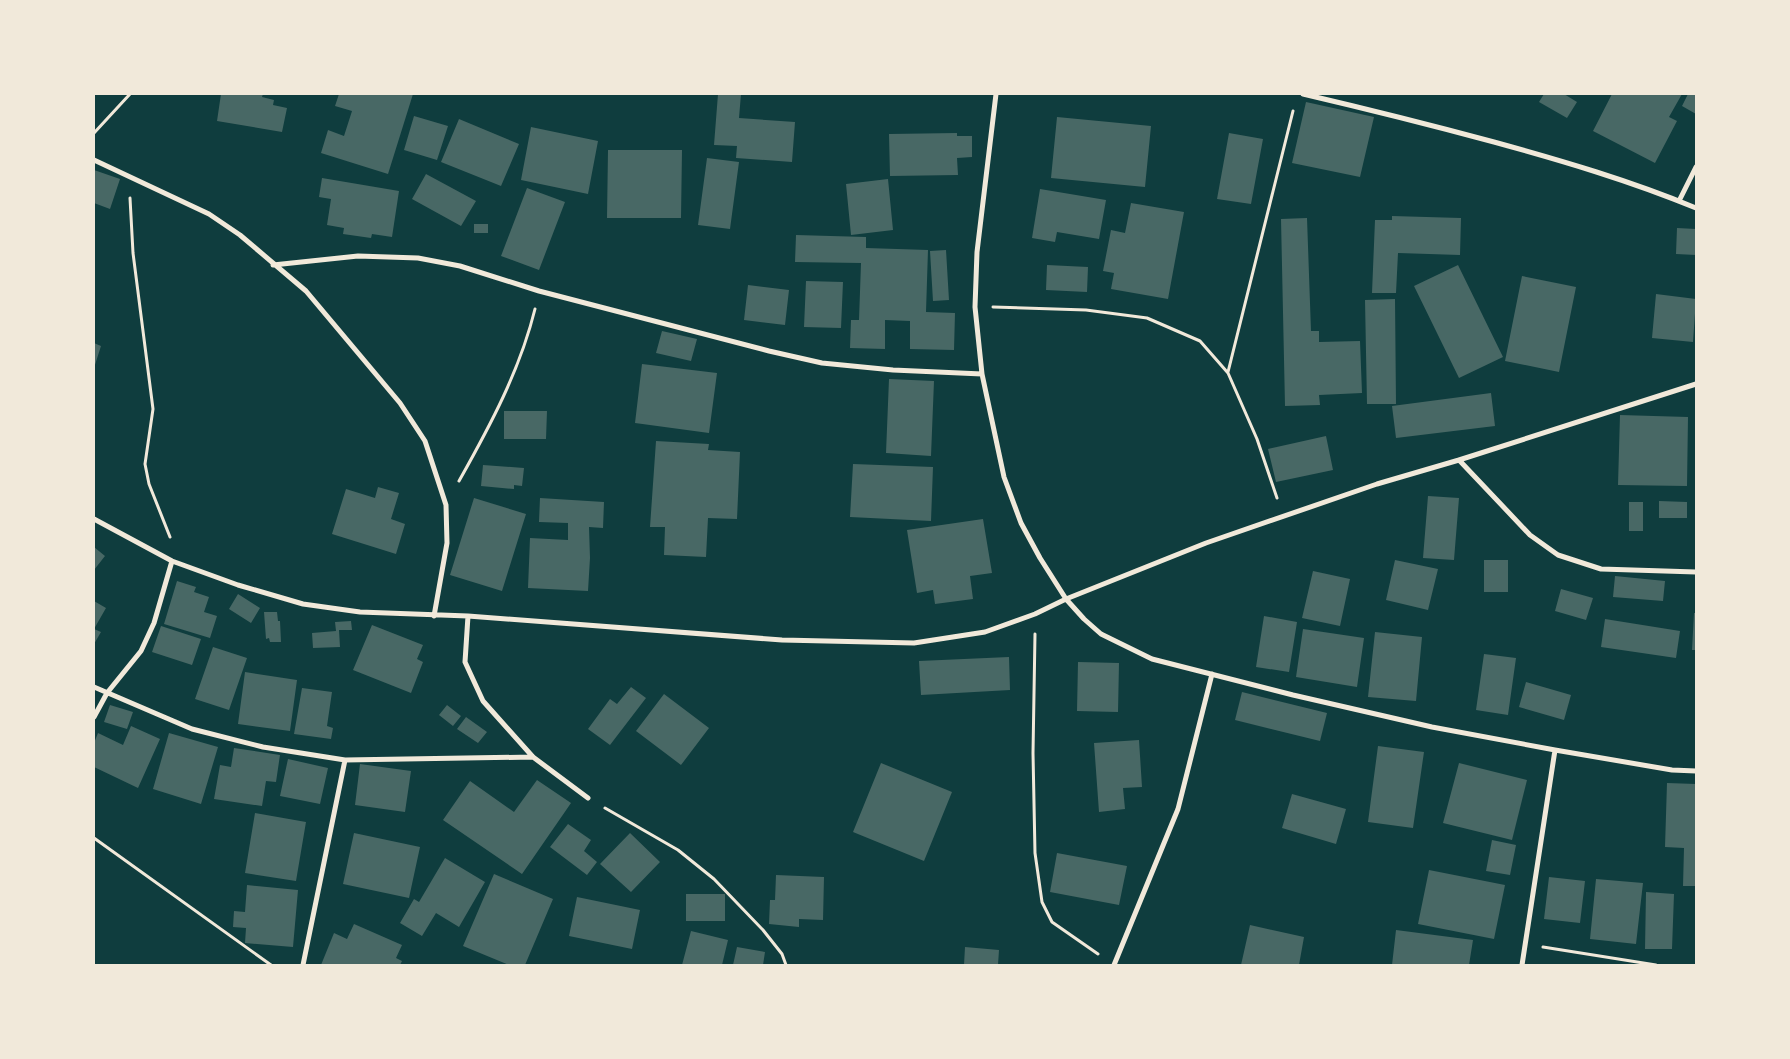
<svg xmlns="http://www.w3.org/2000/svg" width="1790" height="1059" font-family="'Golos Text',sans-serif">
	<style>
		.building { fill: #486865 }
		.lines { fill: none; stroke-linecap: round; stroke-linejoin: round }
		.path { stroke: #f1e9da; stroke-width: 3 }
		.minor { stroke: #f1e9da; stroke-width: 5 }
	</style>
	<rect width="100%" height="100%" fill="#0f3d3e"/>
	<path class="building" d="M221,94H263L262,97L274,100L273,105L287,108L282,132L217,121Z
		M339,94H413L388,174L321,153L328,130L344,136L352,111L335,106Z
		M718,94H741L739,118L795,122L792,162L736,158L737,146L714,145Z
		M1544,94H1564L1577,102L1567,118L1539,102Z
		M1612,94H1682L1669,117L1677,121L1655,163L1593,131Z
		M1688,94H1696V114L1682,106Z
		M1306,102L1374,117L1360,177L1292,163Z
		M414,116L448,126L437,160L404,150Z
		M1057,117L1151,126L1145,187L1051,178Z
		M459,119L519,144L501,186L441,162Z
		M531,127L598,141L588,194L521,180Z
		M957,133V136H972V157L957,158L958,175L890,176L889,134Z
		M1229,133L1263,139L1251,204L1217,199Z
		M608,150H682L681,218H607Z
		M707,158L739,162L730,229L698,225Z
		M94,170L120,179L110,209L94,203Z
		M426,174L476,201L461,226L412,199Z
		M322,178L399,191L392,237L372,234L371,238L343,234L344,228L327,225L331,199L319,197Z
		M888,179L893,230L851,235L846,184Z
		M527,188L565,202L539,270L501,256Z
		M1040,189L1106,200L1099,239L1057,232L1055,242L1032,238Z
		M1131,203L1184,212L1168,299L1111,289L1114,273L1103,271L1111,230L1125,233Z
		M1392,216L1461,218L1460,255L1398,253L1396,293H1372L1375,220H1392Z
		M1307,218L1311,331H1319V342L1360,341L1362,393L1319,395L1320,405L1285,406L1281,219Z
		M474,224H488V233H474Z
		M1677,228L1696,229V255L1676,254Z
		M796,235L866,237V248L928,250L926,312L955,313L954,350L910,349V321L885,320V349L850,348L851,320H859L861,263L795,262Z
		M946,250L949,300L933,301L930,251Z
		M1047,265L1088,267L1087,292L1046,290Z
		M1458,265L1503,357L1459,378L1414,286Z
		M1522,276L1576,287L1559,372L1505,361Z
		M806,281L843,282L841,328L804,327Z
		M748,285L789,290L785,325L744,320Z
		M1656,294L1696,299L1693,342L1652,338Z
		M1395,299L1396,404H1367L1365,300Z
		M662,331L697,339L691,361L656,353Z
		M94,343L101,346L94,368Z
		M642,364L717,373L709,433L635,423Z
		M889,379L934,381L931,456L886,453Z
		M1491,393L1495,426L1396,438L1392,406Z
		M504,411H547L546,439H504Z
		M1620,415L1688,417L1687,486L1618,485Z
		M1326,436L1333,470L1276,482L1268,449Z
		M656,441L709,444L708,450L740,452L737,519L708,518L706,557L664,555L665,527H650Z
		M853,464L933,467L931,521L850,517Z
		M483,465L524,468L522,486L514,485V489L481,486Z
		M378,487L399,493L391,519L405,524L396,554L332,534L346,489L375,498Z
		M1428,496L1459,498L1454,560L1423,558Z
		M474,498L526,514L502,591L450,575Z
		M540,498L604,502L603,528L589,527L590,558L588,591L528,588L530,538L568,540V523L539,522Z
		M1659,501L1687,502V518H1659Z
		M1629,502H1643V531H1629Z
		M983,519L992,573L970,576L973,599L935,604L933,590L917,593L907,530Z
		M94,547L105,556L94,570Z
		M1395,560L1438,569L1428,610L1386,600Z
		M1484,560H1508V592H1484Z
		M1313,571L1350,579L1340,626L1302,618Z
		M1615,576L1665,581L1663,601L1613,597Z
		M177,581L196,587L194,592L209,597L204,612L217,616L210,638L164,624Z
		M1561,589L1593,598L1586,620L1555,611Z
		M238,594L260,608L251,623L229,609Z
		M94,601L106,608L94,629L101,632L94,644Z
		M264,612H277L278,621H280L281,642H270L269,638L266,639Z
		M1694,613H1696V650H1692Z
		M1264,616L1297,622L1289,672L1256,667Z
		M1605,619L1680,631L1676,658L1601,647Z
		M351,621L352,630H339L340,647L313,648L312,633L336,631L335,622Z
		M372,625L423,645L417,659L423,662L411,693L353,670Z
		M161,626L201,639L192,665L152,652Z
		M1303,629L1364,638L1357,687L1296,677Z
		M1375,632L1422,637L1416,701L1368,697Z
		M213,647L247,658L229,710L195,699Z
		M1484,654L1516,658L1508,715L1476,710Z
		M1009,657L1010,690L921,695L919,661Z
		M1078,662L1119,663L1118,712L1077,711Z
		M245,672L297,680L290,731L238,724Z
		M1526,682L1571,695L1564,720L1519,707Z
		M631,687L646,698L610,745L588,729L610,699L617,704Z
		M302,688L332,692L327,726L333,728L331,739L294,734Z
		M1242,692L1327,713L1320,741L1235,720Z
		M664,694L709,728L681,765L636,731Z
		M110,705L133,712L127,729L104,722Z
		M447,705L461,716L453,726L439,715Z
		M466,717L487,732L478,743L457,729Z
		M131,726L160,739L138,788L94,767V743L98,733L123,745Z
		M169,733L218,747L201,804L153,789Z
		M1139,740L1142,787L1123,788L1125,809L1099,812L1094,743Z
		M1378,746L1424,752L1413,828L1368,822Z
		M234,748L280,755L276,782L266,781L262,806L214,799L220,765L231,767Z
		M288,759L328,768L320,804L280,796Z
		M881,763L952,792L924,861L853,832Z
		M1459,763L1527,780L1512,840L1443,823Z
		M360,764L411,771L405,812L355,805Z
		M537,780L571,803L522,874L443,820L470,781L514,812Z
		M1667,783L1696,784V886H1683L1684,848L1665,847Z
		M1292,794L1346,809L1336,844L1282,828Z
		M255,813L306,822L296,881L245,873Z
		M568,824L591,840L584,851L597,862L587,875L550,847Z
		M354,833L420,847L409,898L343,884Z
		M630,833L660,862L631,892L600,864Z
		M1492,840L1516,845L1510,875L1486,871Z
		M1057,853L1127,866L1119,905L1050,892Z
		M445,858L485,882L459,927L436,913L422,936L400,923L414,899L419,902Z
		M1429,870L1505,885L1494,939L1418,924Z
		M494,874L553,899L525,965H509L463,946Z
		M776,875L824,877L823,920L799,919V927L769,924L770,900H775Z
		M1549,877L1585,881L1580,923L1544,919Z
		M1596,879L1643,883L1636,944L1590,939Z
		M247,885L298,890L293,947L245,943L246,928L233,927L234,911L245,912Z
		M1646,892L1674,894L1672,949H1645Z
		M686,894H725V921H686Z
		M577,897L640,910L632,949L569,936Z
		M354,924L402,945L396,958L402,961L400,965H321L334,933L347,939Z
		M1250,925L1304,937L1299,965H1241Z
		M1396,930L1473,940L1469,965H1392Z
		M691,931L728,940L722,965H682Z
		M737,947L765,952L763,965H733Z
		M965,947L999,950L998,965H964Z"/>
	<g class="lines">
		<path class="path" d="M94,133L130,94
			M130,198L133,253L153,409L145,464L149,484L170,537
			M993,307L1086,310L1147,318L1200,341L1228,373L1257,439L1277,498
			M1228,372L1293,111
			M459,481C490,426 520,370 535,309
			M1035,634L1033,753L1035,853L1042,902L1052,922L1098,954
			M605,808L678,850L714,879L763,930L782,954L786,965
			M94,838L271,965
			M1543,947L1656,965"/>
		<path class="minor" d="M996,94L977,252L975,307L982,374L1004,477L1021,523L1040,558L1066,599L1084,619L1101,634L1152,659L1293,695L1432,727L1555,750L1672,770L1696,771
			M1303,94C1367,109 1431,125 1494,142C1563,161 1631,181 1696,208
			M94,160L209,214L240,235L306,291L400,403L425,441L446,505L447,543L434,616
			M1679,201L1696,167
			M273,265L358,256L418,258L460,266L539,291L769,351L822,363L893,370L982,374
			M1459,460L1530,535L1558,555L1601,569L1696,572
			M94,519L172,561L238,585L303,604L360,612L468,616L782,640L914,643L985,632L1035,614L1066,599L1206,543L1377,484L1459,460L1696,384
			M468,616L465,662L483,701L533,757L588,798
			M94,687L192,729L263,747L345,760L533,757
			M94,717L107,693L141,651L154,623L172,561
			M303,965L345,760
			M1114,965L1178,809L1212,674
			M1522,965L1555,750"/>
	</g>
	<rect width="1790" height="1059" fill="none" stroke="#f1e9da" stroke-width="190"/>
</svg>
